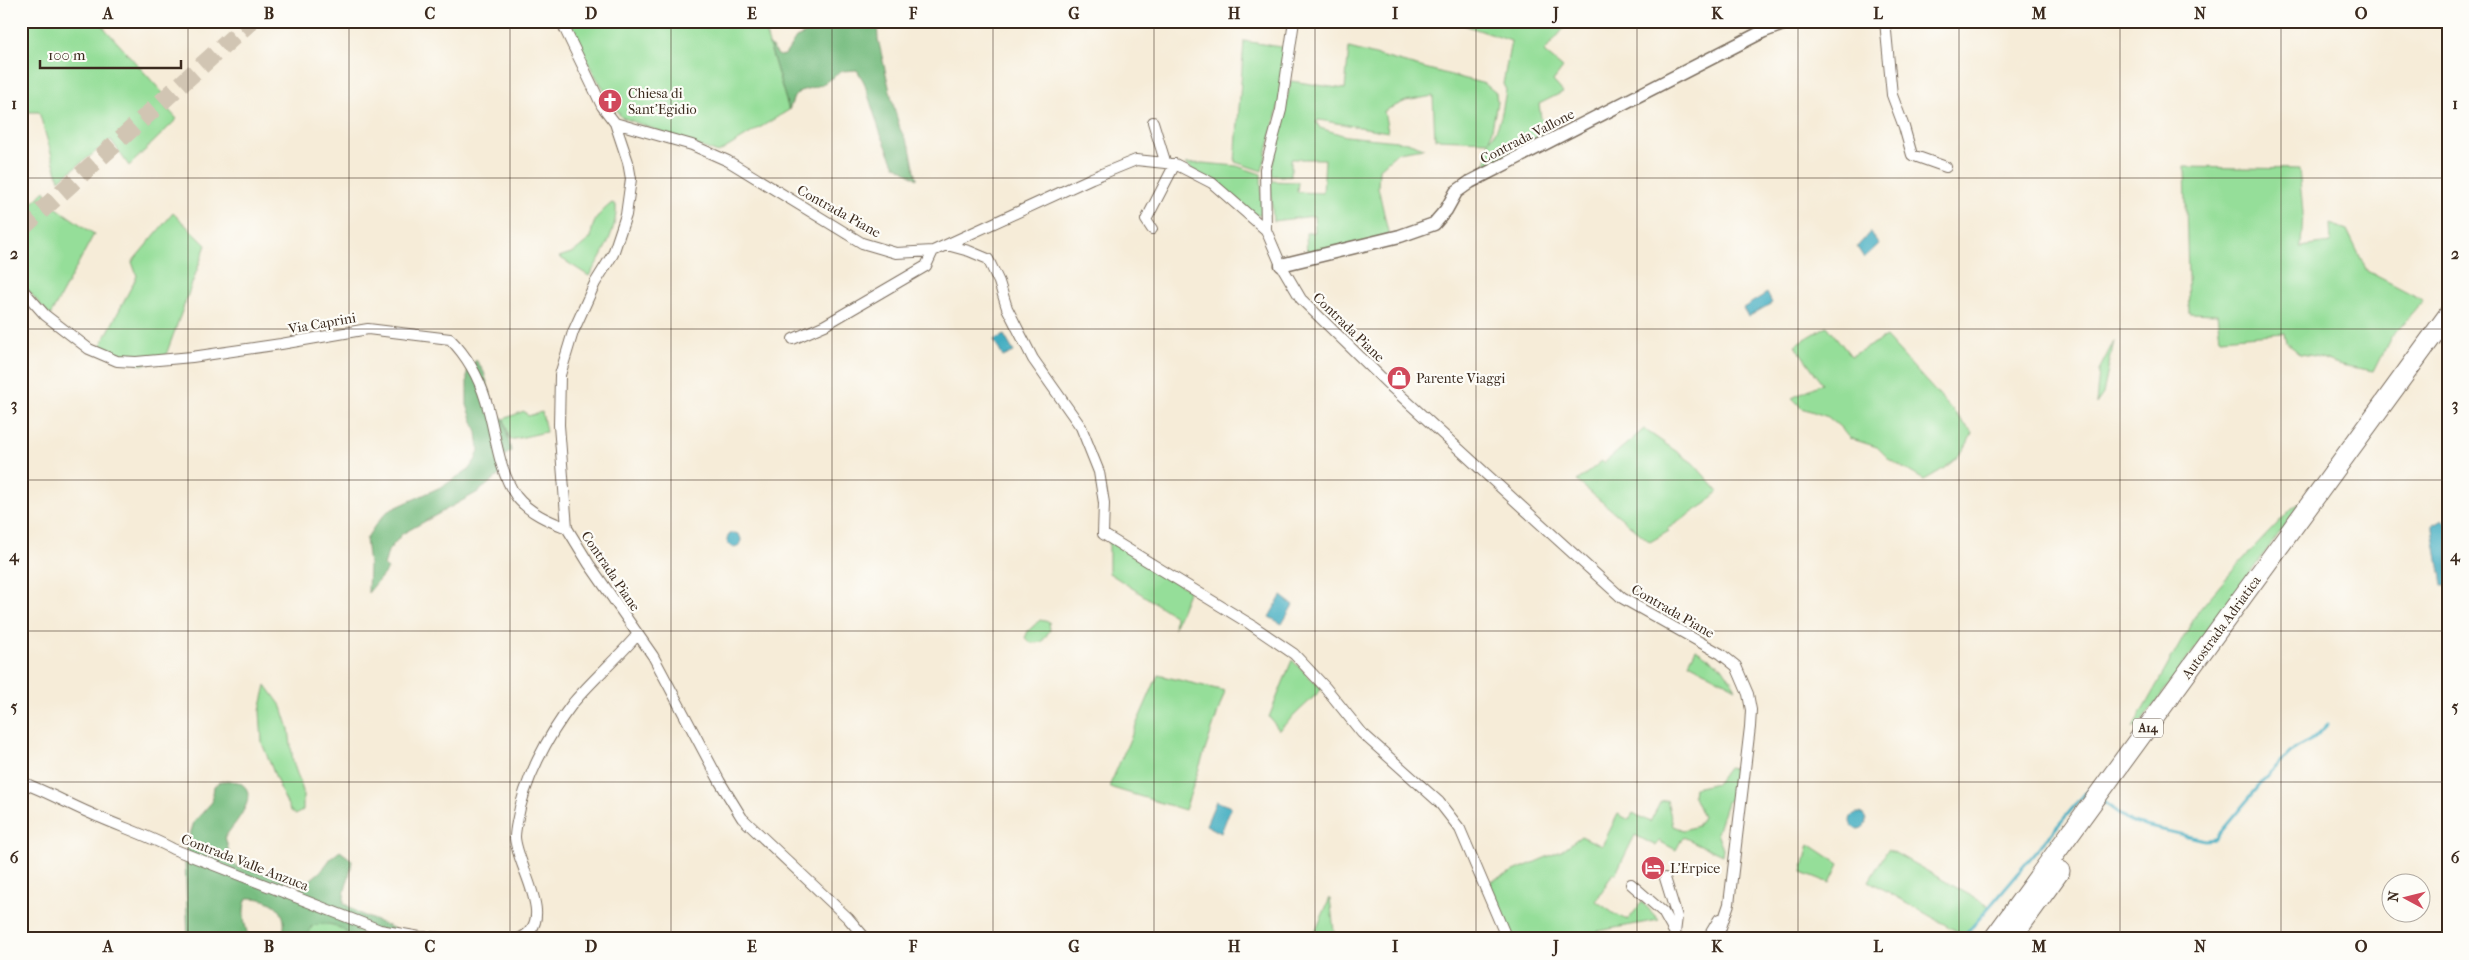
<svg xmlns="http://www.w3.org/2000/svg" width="2469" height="960" font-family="'IM FELL French Canon',serif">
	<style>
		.green { fill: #95de99; stroke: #68845c }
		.forest { fill: #78bd81; stroke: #5a7450 }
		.water { fill: #42adc1; stroke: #3e6c70 }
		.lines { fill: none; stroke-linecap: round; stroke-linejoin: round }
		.stream { stroke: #42adc1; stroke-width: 3 }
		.trunk-tunnel { stroke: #d1c5b3; stroke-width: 18; stroke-dasharray: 18 9; stroke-linecap: butt }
		.minor-casing { stroke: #7c6e5f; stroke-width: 12 }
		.tertiary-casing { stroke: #7c6e5f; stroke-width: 15 }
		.motorway-casing { stroke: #7c6e5f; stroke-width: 21 }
		.minor { stroke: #fff; stroke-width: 10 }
		.tertiary { stroke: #fff; stroke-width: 12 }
		.motorway { stroke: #fff; stroke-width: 19 }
		.grid { fill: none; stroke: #3b2a1e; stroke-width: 1; stroke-opacity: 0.55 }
		.labels { text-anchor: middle; stroke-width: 4.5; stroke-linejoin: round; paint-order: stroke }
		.shield { fill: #fdfcf7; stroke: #75695f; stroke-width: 1 }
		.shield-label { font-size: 12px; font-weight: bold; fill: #3b2a1e }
		.poi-label { font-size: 14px; fill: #3b2a1e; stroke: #fdfcf7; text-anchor: start }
		.street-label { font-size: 14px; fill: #3b2a1e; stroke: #fdfcf7 }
		.neatline { fill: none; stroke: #3b2a1e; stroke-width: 2 }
		.grid-label { font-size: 16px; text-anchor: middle; font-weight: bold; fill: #3b2a1e }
	</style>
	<rect width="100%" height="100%" fill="#fdfcf7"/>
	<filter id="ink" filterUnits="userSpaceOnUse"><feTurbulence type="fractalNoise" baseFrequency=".02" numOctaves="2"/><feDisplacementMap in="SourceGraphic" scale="10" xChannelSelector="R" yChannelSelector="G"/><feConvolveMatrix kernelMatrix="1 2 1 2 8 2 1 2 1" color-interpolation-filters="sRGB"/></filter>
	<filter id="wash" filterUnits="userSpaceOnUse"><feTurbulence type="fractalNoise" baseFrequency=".0096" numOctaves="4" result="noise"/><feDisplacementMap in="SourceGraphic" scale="20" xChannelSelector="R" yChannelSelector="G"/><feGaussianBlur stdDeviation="1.12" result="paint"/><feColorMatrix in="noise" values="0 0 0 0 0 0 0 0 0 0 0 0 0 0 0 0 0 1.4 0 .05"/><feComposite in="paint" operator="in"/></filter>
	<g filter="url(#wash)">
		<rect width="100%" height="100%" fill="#f6ecd8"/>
		<path class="green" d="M21,21H98L171,102L166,107L177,119L129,166L111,140L59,180L39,112H26L21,102Z
			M568,21H762L789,110L718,153L621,117L593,72Z
			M1452,21H1570L1544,52L1563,68L1553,81L1563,92L1539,104L1541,118L1553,136L1485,172L1489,141L1435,139L1433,96L1406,101L1384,111L1388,132L1319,120L1316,122L1320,128L1346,136L1407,142L1424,148L1398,152L1379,169L1378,187L1389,236L1307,255L1306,233L1315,232L1314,216L1273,221L1270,181L1298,182L1297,192L1323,193L1325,159H1291V176H1270L1291,81L1345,89L1349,48L1485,84L1496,93L1497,102L1490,140C1501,127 1503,107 1506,90L1503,84L1511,41Z
			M1244,41L1287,48L1280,100L1262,171L1235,162Z
			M1202,163L1237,166L1261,174L1262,215H1255L1185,164Z
			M2185,167L2299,169L2303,213L2301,247L2331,243L2330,224L2347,230L2367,271L2423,300L2391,337L2374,371L2345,366L2315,356L2300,354L2286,342L2284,333L2220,338L2217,314L2189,313Z
			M45,191L54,206L94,234L50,316L21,282V214Z
			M612,203L616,205C618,229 601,257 589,276L559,257L574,252L591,238C591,222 600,212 612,203Z
			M173,213L206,245L166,355L142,365L98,351L137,276L132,262Z
			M1827,326L1851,356L1886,337L1972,432C1965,456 1945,469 1924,480L1890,460L1877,447L1849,438L1840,427L1828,417L1802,408L1792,398L1822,383L1795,345Z
			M2114,341L2103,394L2096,404L2099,370Z
			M524,411L528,416L542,412L546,432L510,440L504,419Z
			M1644,429L1693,463L1718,491L1707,503L1667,529L1669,531L1650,542L1577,481L1602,461L1604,463Z
			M2302,502L2140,724L2133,727L2199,610L2235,568L2293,507Z
			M1109,540L1189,590L1174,628L1175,616L1109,573Z
			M1040,620L1049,622L1050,630L1042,642L1031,643L1025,638L1028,631Z
			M1696,649L1722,667L1736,688L1689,663Z
			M1292,660L1322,689L1279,730L1269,717Z
			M1158,675L1225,691L1185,810L1109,787Z
			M266,685L282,707L289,729L293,762L303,791V810L296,815L290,810L282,793L262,743L260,711Z
			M1728,768L1737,769L1734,797L1727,802L1717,833L1723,848L1722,855L1683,837L1676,850L1659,841L1656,846L1635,835L1615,875L1613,873L1596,901L1616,915L1628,920L1642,902L1659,920L1598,931L1597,935L1576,939H1509L1486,883L1561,851L1581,836L1602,846L1618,814L1629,820L1633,813L1650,822L1661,801L1667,800L1673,826L1683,830L1697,826L1703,817L1693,795L1694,788L1717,783Z
			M1809,844L1839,864L1830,883L1802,872Z
			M1888,849L1989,906L1965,936L1869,881Z
			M1330,898L1335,939H1312Z
			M327,922L341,928L354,939H306L312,926Z"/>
		<path class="forest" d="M823,21H877L878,39L892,100L900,129L910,148L917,179L894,164L880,132L864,82L857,70L842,71L821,85L800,91L794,97L789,110L769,44L779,56L785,55L796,38L812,31Z
			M476,360L484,372L496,415L504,419L511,451L504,456L506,470L478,492L402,534L388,551L384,566L388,569L368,593L369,565L366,539L376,524L388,511L445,485L469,469L476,459L479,450L477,432L467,405V372Z
			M222,781C226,781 234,781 238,782C264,793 233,825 225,837L231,859L237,867L278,877L298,890L322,870L331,858L340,851L352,860C351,876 343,888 344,903L358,913L393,928L398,937L354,939C339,926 332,921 312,926L306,939H281C292,912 273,897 247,898C241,911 245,926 249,939H188L185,860L189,838L194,822L212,802L214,786Z"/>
		<path class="water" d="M1870,232L1879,244L1864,258L1857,247Z
			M1767,293L1772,303L1748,317L1743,308Z
			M1004,335L1014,352L1003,357L994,340Z
			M2442,519L2447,524L2448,529V585H2442L2433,529V524Z
			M727 540a7 7 0 1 1 14 0a7 7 0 1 1-14 0Z
			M1281,596L1293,605L1282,624L1269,617Z
			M1216,801L1231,807L1221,833L1206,825Z
			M1850 821a8 8 0 1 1 16 0a8 8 0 1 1-16 0Z"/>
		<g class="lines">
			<path class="stream" d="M2102,801L2132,823L2205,840L2215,839L2270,773L2294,749L2313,739L2328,724
				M1962,939L2088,790L2091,793"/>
		</g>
	</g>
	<g filter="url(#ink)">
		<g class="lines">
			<path class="trunk-tunnel" d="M21,229L251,21"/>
			<g class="minor-casing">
				<path id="minor" d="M561,21L602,106L615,123L628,162L631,179L626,215L613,254L595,283L573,332L560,375L559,425L567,528L589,564L653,656L720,782L742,818L848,918L866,939
					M1885,21L1892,95L1904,127L1912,155L1946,167
					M1153,122L1165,161
					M615,123L692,145L728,161L862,243L896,253L933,251L1092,178L1136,160L1175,164L1212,183L1266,230L1281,265L1301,299L1387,383L1522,507L1622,598L1721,654L1736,666L1748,694L1751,710L1750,727L1729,904L1717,939
					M1152,229L1146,220L1175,164
					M1266,230L1265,169L1281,110L1294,21
					M947,245L969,251L988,259L999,282L1007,308L1033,359L1081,427L1099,472L1104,503L1103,534L1250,624L1294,654L1325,687L1362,733L1439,802L1460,829L1507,939
					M21,288L45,315L89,349L117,361L136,362L192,357L281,344L368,329L450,339C467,356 479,378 486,401C496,432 497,468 516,496C529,513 549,521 567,528
					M793,339L825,325L926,266L933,251
					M21,782C48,792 72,806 99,817C124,828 149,836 173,849L380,930L420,937L467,939
					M1665,878L1677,917L1675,933
					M1631,884L1663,912L1678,939
					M518,939C560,923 516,866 515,837C515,833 516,827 517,822C524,780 547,737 573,703C593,679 618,658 638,634
					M1707,939L1719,919"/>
			</g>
			<g class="tertiary-casing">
				<path id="tertiary" d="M1281,265L1400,236L1434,224L1446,210L1456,192L1470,182L1764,31L1791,21"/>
			</g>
			<g class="motorway-casing">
				<path id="motorway" d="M1993,939L2448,315
					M2011,939L2060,871"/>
			</g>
			<use href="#minor" class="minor"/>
			<use href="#tertiary" class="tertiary"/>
			<use href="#motorway" class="motorway"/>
		</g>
	</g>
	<path class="grid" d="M188,21V939M349,21V939M510,21V939M671,21V939M832,21V939M993,21V939M1154,21V939M1315,21V939M1476,21V939M1637,21V939M1798,21V939M1959,21V939M2120,21V939M2281,21V939M21,178H2448M21,329H2448M21,480H2448M21,631H2448M21,782H2448"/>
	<defs>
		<g id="church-disc" transform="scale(1.25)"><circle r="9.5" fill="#d1495b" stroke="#fdfcf7"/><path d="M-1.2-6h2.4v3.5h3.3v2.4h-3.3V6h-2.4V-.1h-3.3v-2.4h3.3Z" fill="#fff"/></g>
		<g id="shop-disc" transform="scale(1.25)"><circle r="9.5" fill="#d1495b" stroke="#fdfcf7"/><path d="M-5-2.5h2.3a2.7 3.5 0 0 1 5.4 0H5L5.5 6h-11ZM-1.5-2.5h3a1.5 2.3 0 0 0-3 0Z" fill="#fff"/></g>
		<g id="hotel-disc" transform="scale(1.25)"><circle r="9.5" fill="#d1495b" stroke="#fdfcf7"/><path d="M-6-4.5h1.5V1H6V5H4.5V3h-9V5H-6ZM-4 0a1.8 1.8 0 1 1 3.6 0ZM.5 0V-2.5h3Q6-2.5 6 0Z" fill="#fff"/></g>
	</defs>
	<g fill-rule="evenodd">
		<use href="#church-disc" x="610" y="101"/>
		<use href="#shop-disc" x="1399" y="378"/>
		<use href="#hotel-disc" x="1653" y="868"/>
	</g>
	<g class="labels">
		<rect class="shield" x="2133" y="718.5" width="30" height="19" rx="4"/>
		<g class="shield-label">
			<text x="2148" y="732">A14</text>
		</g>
		<g class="poi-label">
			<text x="628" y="98">Chiesa di<tspan x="628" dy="16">Sant'Egidio</tspan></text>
			<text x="1416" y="383">Parente Viaggi</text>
			<text x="1670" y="873">L'Erpice</text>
		</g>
		<g class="street-label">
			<text transform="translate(1527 136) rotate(-27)" y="5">Contrada Vallone</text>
			<text transform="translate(839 211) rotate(29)" y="5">Contrada Piane</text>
			<text transform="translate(322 323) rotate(-10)" y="5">Via Caprini</text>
			<text transform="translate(1349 327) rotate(44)" y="5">Contrada Piane</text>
			<text transform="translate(611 571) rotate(56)" y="5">Contrada Piane</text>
			<text transform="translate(1673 611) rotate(30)" y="5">Contrada Piane</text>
			<text transform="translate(2221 627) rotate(-54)" y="5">Autostrada Adriatica</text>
			<text transform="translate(245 862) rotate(21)" y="5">Contrada Valle Anzuca</text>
		</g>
	</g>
	<rect width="2469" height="960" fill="none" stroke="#fdfcf7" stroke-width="55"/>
	<g transform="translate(2406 898) rotate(277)"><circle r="24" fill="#fdfcf7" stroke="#afa8a0"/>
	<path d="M0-4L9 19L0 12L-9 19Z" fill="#d1495b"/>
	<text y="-8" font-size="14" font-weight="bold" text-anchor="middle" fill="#3b2a1e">N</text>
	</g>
	<path d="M40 60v8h141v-8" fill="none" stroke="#3b2a1e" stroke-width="2.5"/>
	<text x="48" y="60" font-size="15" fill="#3b2a1e" stroke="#fdfcf7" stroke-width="4" paint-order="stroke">100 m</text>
	<rect x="28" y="28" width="2414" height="904" class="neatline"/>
	<g class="grid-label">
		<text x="108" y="19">A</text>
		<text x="269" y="19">B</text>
		<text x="430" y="19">C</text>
		<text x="591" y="19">D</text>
		<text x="752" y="19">E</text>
		<text x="913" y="19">F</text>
		<text x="1074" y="19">G</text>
		<text x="1234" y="19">H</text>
		<text x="1395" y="19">I</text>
		<text x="1556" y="19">J</text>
		<text x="1717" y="19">K</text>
		<text x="1878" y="19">L</text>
		<text x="2039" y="19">M</text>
		<text x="2200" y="19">N</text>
		<text x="2361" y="19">O</text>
		<text x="14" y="109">1</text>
		<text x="2455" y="109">1</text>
		<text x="14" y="259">2</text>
		<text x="2455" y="259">2</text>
		<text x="14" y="410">3</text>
		<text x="2455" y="410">3</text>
		<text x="14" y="561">4</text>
		<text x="2455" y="561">4</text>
		<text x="14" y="712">5</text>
		<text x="2455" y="712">5</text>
		<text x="14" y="863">6</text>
		<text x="2455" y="863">6</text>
		<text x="108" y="952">A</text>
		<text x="269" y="952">B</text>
		<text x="430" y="952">C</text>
		<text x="591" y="952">D</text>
		<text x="752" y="952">E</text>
		<text x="913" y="952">F</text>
		<text x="1074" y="952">G</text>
		<text x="1234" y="952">H</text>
		<text x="1395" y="952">I</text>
		<text x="1556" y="952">J</text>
		<text x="1717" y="952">K</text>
		<text x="1878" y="952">L</text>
		<text x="2039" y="952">M</text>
		<text x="2200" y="952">N</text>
		<text x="2361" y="952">O</text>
	</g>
</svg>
